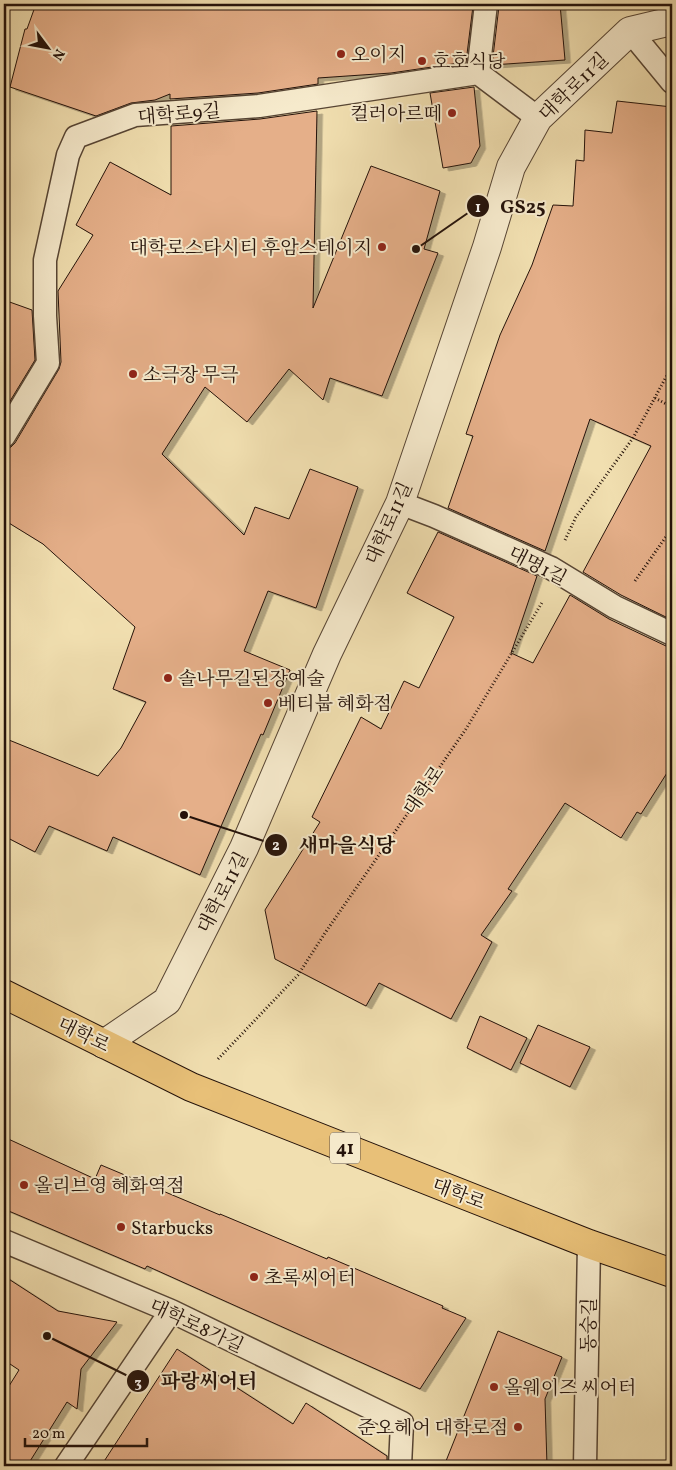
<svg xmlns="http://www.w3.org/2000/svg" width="676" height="1470" font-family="Vollkorn,'Noto Serif KR',serif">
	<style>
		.building { fill: #e5af89; stroke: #24120a; filter: url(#shadow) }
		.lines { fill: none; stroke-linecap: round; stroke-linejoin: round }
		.lane-casing { stroke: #574534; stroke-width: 25 }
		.street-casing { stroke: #574534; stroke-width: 30 }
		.primary-casing { stroke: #24120a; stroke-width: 30 }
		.path { stroke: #24120a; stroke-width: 3; stroke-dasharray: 1 2.5; stroke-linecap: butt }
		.lane { stroke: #f6eacc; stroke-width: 22 }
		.street { stroke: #f6eacc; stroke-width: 28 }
		.primary { stroke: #e8c078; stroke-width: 28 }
		.poi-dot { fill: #8f2418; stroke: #f6eacc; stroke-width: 2 }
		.labels { text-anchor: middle; stroke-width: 4; stroke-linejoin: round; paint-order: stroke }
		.shield { fill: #f6eacc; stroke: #635344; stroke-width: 1 }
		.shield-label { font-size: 18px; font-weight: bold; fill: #24120a }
		.poi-label { font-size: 19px; fill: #24120a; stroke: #f6eacc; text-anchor: start }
		.street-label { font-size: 19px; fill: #24120a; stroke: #f6eacc }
		.leader { fill: none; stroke: #24120a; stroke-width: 2 }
		.callout-dot { fill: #24120a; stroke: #f6eacc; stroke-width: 2 }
		.mark-label { font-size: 15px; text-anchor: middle; font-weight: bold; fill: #fff }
		.callout-label { font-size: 20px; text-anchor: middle; font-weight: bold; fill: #24120a; stroke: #f6eacc; stroke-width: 4; stroke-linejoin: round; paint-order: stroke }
	</style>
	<defs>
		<filter id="shadow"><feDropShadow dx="5.5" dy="3" stdDeviation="0" flood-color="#0004"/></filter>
	</defs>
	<rect width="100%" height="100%" fill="#f1dfb0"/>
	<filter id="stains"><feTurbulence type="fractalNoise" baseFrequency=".004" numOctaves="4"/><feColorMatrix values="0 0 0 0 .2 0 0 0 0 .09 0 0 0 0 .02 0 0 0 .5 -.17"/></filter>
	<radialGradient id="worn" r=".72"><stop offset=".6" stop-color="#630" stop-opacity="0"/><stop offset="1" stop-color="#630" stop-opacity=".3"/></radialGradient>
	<path class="building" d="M36,4H356V8L420,5L473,6L466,62L391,73L318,78V84L258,93L170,99V94L155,100L131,103L96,116L10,87L25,29H27Z
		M502,4H560L565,60L492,65L499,6H503Z
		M474,87L480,146L471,163L443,168L430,93Z
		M617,101L672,107V620L621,595L583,572L651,446L590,419L545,551L448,508L473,436L466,434L500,335L532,265L553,205L573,206L576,160L584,161L585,130L612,133Z
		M317,111L313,308L371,166L440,191L424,249L438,253L382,396L330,378L323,400L289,369L247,422L205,387L162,454L244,535L255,507L289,519L310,469L358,487L316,608L268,591L244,651L290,670L263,735L261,734L200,875L113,837L107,851L49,826L35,852L4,836V738L98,776L121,748L146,702L113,689L135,627L43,544L4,520V449L11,447L15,443L59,369L61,362L58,291L93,235L76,225L110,162L171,195V126L260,119Z
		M4,300L32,310L35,360L4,411Z
		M438,532L537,576L511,653L533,663L570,595L609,619L666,646L672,647V765L641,814L637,812L621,838L565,803L508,889L512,891L481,935L492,942L451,1019L379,983L366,1006L275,959L265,910L320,822L312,817L361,717L381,729L404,681L419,688L454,617L407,593Z
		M480,1016L527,1038L511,1070L467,1048Z
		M538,1025L590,1047L570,1087L520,1063Z
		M4,1137L95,1179L101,1165L220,1215V1214L327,1259L328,1257L443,1306L442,1308L466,1318L420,1389L147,1266L145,1269L4,1209Z
		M4,1276L58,1311L117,1322L81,1369L77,1409L67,1402L27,1466H4V1394L19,1370L4,1360Z
		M498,1331L562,1357L545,1399L547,1466H444Z
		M177,1349L293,1424L306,1403L387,1456V1466H101Z"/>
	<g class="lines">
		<g class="lane-casing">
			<path id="lane" d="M486,4L478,73L538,118
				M630,31L672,82
				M4,436L48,363L45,316V260L68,155L76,137L135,115L259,106L478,73
				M400,503L434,516L551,568L615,607L672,634
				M4,1241L171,1311L402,1423L400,1466
				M66,1466L171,1311
				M585,1466L589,1244"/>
		</g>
		<g class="street-casing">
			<path id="street" d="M104,1044L167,1001L244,848L327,654L400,503L487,247L511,167L538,118L630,31L672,21"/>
		</g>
		<g class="primary-casing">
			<path id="primary" d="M4,994L191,1087L589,1244L672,1273"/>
		</g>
		<path class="path" d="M655,398L672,407
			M565,540L576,517L633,438L672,366
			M635,581L672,528
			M218,1059L298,975L325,933L466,729L543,601"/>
		<use href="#lane" class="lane"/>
		<use href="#street" class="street"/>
		<use href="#primary" class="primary"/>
	</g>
	<g class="poi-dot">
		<circle cx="341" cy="54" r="5"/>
		<circle cx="422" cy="61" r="5"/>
		<circle cx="452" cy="113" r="5"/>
		<circle cx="382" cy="247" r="5"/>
		<circle cx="133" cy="374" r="5"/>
		<circle cx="168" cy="678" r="5"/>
		<circle cx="268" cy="703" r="5"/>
		<circle cx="24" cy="1185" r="5"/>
		<circle cx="121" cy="1227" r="5"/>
		<circle cx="254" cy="1277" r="5"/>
		<circle cx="494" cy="1387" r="5"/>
		<circle cx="518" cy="1427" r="5"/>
	</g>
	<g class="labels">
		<rect class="shield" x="330" y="1132.5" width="30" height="31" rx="4"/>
		<g class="shield-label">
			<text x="345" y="1154">41</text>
		</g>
		<g class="poi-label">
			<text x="351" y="61">오이지</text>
			<text x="432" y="68">호호식당</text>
			<text x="442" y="120" text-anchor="end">컬러아르떼</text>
			<text x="372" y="254" text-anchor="end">대학로스타시티 후암스테이지</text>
			<text x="143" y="381">소극장 무극</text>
			<text x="178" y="685">솔나무길된장예술</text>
			<text x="278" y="710">베티붑 혜화점</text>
			<text x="34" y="1192">올리브영 혜화역점</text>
			<text x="131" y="1234">Starbucks</text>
			<text x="264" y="1284">초록씨어터</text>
			<text x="504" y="1394">올웨이즈 씨어터</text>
			<text x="508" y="1434" text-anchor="end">준오헤어 대학로점</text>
		</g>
		<g class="street-label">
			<text transform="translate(573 86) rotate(-44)" y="7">대학로11길</text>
			<text transform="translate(179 113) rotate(-5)" y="7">대학로9길</text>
			<text transform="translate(388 523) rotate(-66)" y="7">대학로11길</text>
			<text transform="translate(538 565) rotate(27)" y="7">대명1길</text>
			<text transform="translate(423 790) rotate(-55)" y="7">대학로</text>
			<text transform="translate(222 892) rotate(-63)" y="7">대학로11길</text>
			<text transform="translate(84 1034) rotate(26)" y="7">대학로</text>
			<text transform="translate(459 1193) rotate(21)" y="7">대학로</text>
			<text transform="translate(197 1325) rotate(25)" y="7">대학로8가길</text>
			<text transform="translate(588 1325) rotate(-89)" y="7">동숭길</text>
		</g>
	</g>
	<path class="leader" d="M416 249L478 206M184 815L276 845M47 1336L138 1381"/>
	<g class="callout-dot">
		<circle cx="416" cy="249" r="5"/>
		<circle cx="184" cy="815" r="5"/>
		<circle cx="47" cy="1336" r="5"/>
		<circle cx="478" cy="206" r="12"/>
		<circle cx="276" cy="845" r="12"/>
		<circle cx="138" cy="1381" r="12"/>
	</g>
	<g class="mark-label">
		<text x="478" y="212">1</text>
		<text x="276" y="850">2</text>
		<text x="138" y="1387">3</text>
	</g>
	<g class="callout-label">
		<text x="523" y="213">GS25</text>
		<text x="347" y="852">새마을식당</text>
		<text x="209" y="1388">파랑씨어터</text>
	</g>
	<rect width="676" height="1470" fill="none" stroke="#f1dfb0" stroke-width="20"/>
	<rect x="5" y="5" width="666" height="1460" fill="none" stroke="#24120a" stroke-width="2.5"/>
	<rect x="10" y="10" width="656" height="1450" fill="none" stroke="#24120a"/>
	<g transform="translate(48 48) rotate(122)" stroke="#f6eacc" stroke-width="4" paint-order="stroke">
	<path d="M0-4L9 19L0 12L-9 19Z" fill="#24120a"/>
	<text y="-8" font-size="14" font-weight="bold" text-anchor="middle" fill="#24120a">N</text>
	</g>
	<path d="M25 1438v8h122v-8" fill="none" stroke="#24120a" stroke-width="2.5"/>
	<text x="32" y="1438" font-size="15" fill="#24120a" stroke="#f6eacc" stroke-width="4" paint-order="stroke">20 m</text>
	<rect width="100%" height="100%" filter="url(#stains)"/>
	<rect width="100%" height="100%" fill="url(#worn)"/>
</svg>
